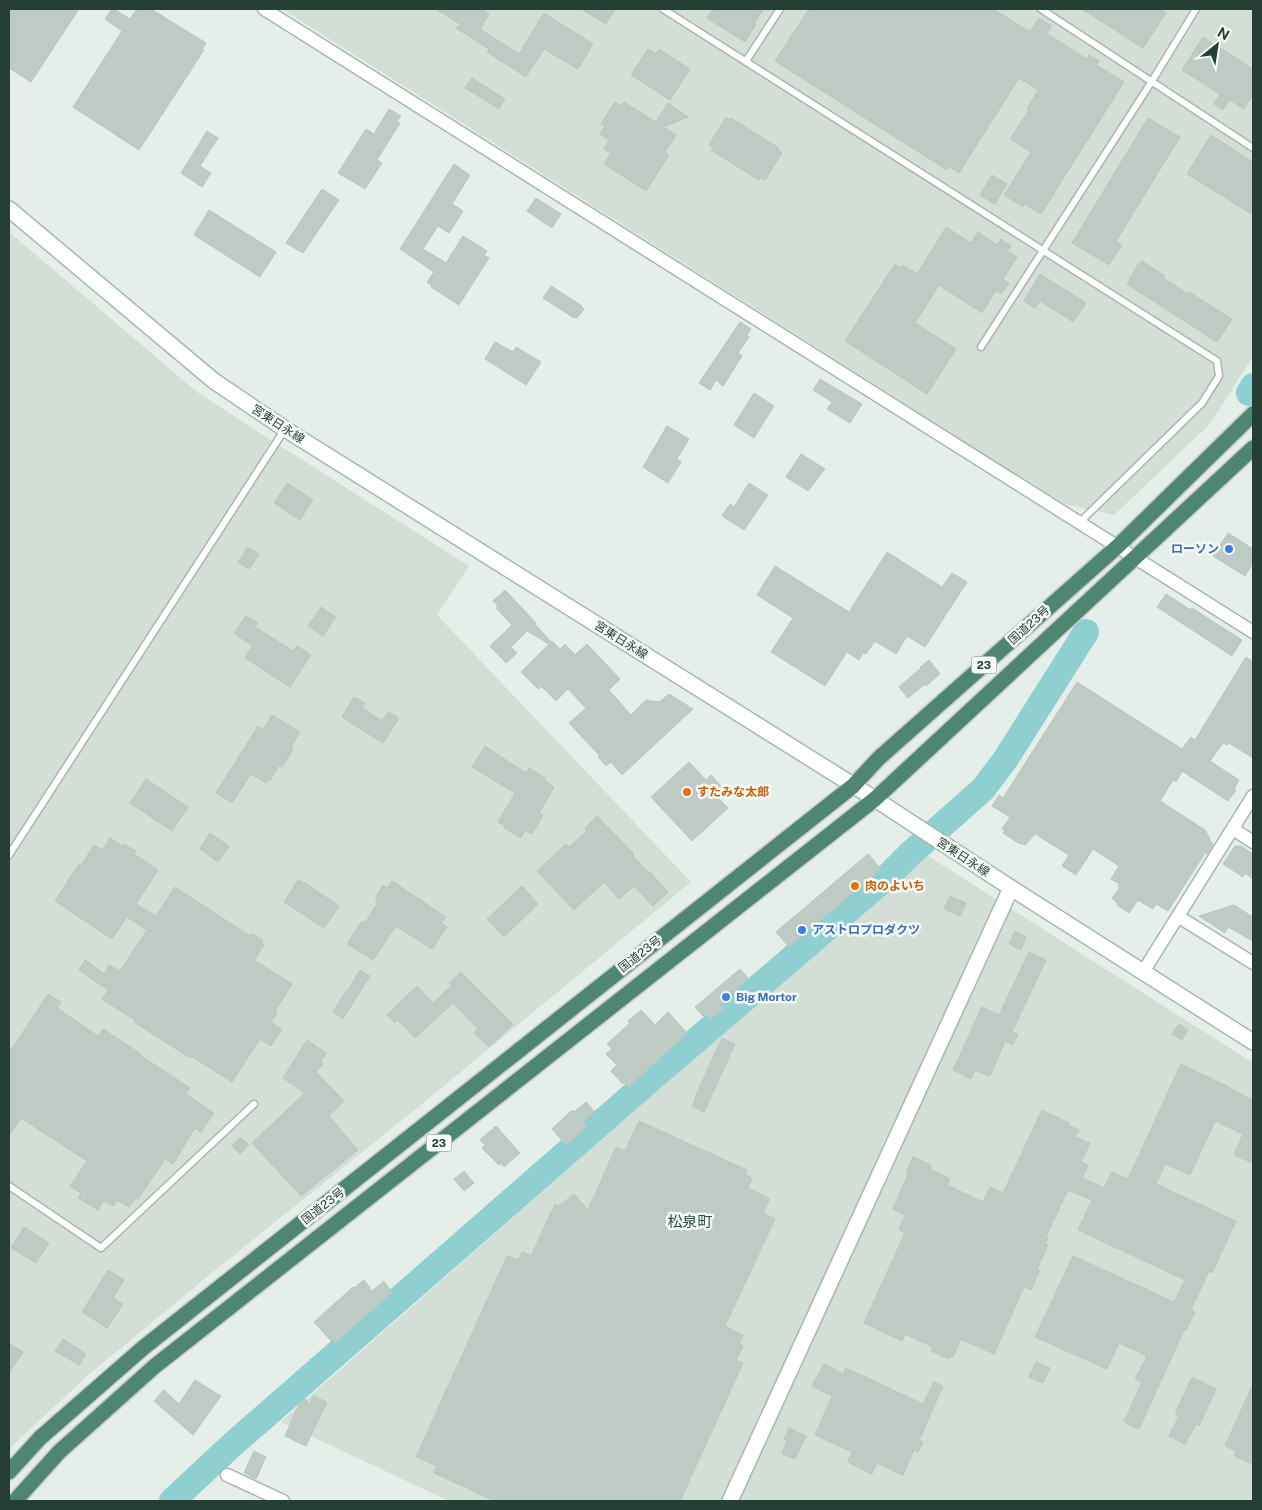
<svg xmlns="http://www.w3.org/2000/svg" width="1262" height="1510" font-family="'Public Sans','Noto Sans JP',sans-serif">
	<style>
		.built { fill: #d3ded7 }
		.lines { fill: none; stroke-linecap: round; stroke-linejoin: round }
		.river { stroke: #90cfd0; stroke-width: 26 }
		.building { fill: #bdcbc4; stroke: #b8c7be }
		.service-casing { stroke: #a8b6af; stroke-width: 9 }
		.minor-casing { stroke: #a8b6af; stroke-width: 15 }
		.tertiary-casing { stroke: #a8b6af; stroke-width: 18 }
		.secondary-casing { stroke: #a4b9af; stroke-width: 18 }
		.trunk-casing { stroke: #c2c9c6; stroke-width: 18 }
		.service { stroke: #fff; stroke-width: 6 }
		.minor { stroke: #fff; stroke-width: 12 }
		.tertiary { stroke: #fff; stroke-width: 15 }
		.secondary { stroke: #fff; stroke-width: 15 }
		.trunk { stroke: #4f8671; stroke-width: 15 }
		.shop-dot { fill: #3f7fe0; stroke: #f6faf7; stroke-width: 2 }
		.food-dot { fill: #e8710a; stroke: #f6faf7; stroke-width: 2 }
		.labels { text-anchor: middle; stroke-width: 5; stroke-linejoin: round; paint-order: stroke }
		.shield { fill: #f6faf7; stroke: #64776e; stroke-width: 1 }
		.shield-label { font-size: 11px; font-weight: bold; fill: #253f34 }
		.street-label { font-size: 12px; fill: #253f34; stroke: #f6faf7 }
		.shop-label { font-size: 12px; font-weight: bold; fill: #366cbe; stroke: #f6faf7; text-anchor: start }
		.food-label { font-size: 12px; font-weight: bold; fill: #c56008; stroke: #f6faf7; text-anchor: start }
		.quarter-label { font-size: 15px; fill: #21513e; stroke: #f6faf7 }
	</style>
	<rect width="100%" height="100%" fill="#e5eee9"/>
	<path class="built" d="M282,9H1253V356L1210,424L1114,515L1064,504Z
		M9,232L197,392L249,426L469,566L437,615L691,882L417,1108L218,1268L88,1375L9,1449Z
		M925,854L1253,1063V1501H449L281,1422Z"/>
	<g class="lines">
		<path class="river" d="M1249,393L1253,386
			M172,1501L233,1444L651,1079L888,876L911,853L983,789L1005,760L1086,632"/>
	</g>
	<path class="building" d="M9,9H79L31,82L9,68Z
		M112,9H114L130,19L137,9H151L206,43L202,49L204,50L139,150L73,107L122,31L105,19Z
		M436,9H482L489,14L480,29L519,54L544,13L593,44L578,69L544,49L526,77L487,52L489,49L456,28L460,24Z
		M581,9H615L606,24Z
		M713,9H764L754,23L756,24L745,42L707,18Z
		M809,9H993L1030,32L1039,18L1051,26L1047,34L1087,59L1089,55L1099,61L1096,65L1124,82L1041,214L1025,204L1023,207L1004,195L1031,152L1010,139L1029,110L1027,109L1038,90L1019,78L959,173L949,166L947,170L775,61Z
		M1082,9H1159L1166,13L1143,48Z
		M1203,37L1253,69V95L1244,109L1230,100L1223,110L1214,104L1220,94L1182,70Z
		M648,49L656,54L659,49L690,69L670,100L631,75Z
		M472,78L505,99L499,109L465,88Z
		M615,102L621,106L624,102L656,122L668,103L688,117L663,127L676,135L665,152L669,155L646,191L604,164L611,153L604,149L609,140L600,134L605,126L601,124Z
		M389,109L401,116L397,121L400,123L377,160L382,163L365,189L338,173L366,129L374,134Z
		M726,117L730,120L731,118L779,148L778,150L782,153L765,180L761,178L759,180L711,150L713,147L709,145Z
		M1148,118L1180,137L1116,241L1122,245L1109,265L1072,243Z
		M207,131L218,138L200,166L211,173L202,187L181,173Z
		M1211,135L1253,162V215L1187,174Z
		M454,164L470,175L452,204L463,211L449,233L438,226L423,249L446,263L463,236L487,251L484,255L489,258L459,305L431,287L432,286L427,282L434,272L400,249Z
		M992,175L1007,184L995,204L980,195Z
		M322,189L339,200L303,253L286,243Z
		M536,198L561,214L552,228L527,211Z
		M209,210L276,252L260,277L194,235Z
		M946,227L971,243L978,232L997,245L1001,239L1011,246L1007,251L1017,257L1003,279L1009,283L1001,294L996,290L982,313L939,285L915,323L956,349L927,394L845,341L895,264L901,268L903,265L917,274Z
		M1142,261L1165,276L1163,278L1188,294L1189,292L1232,319L1217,342L1127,284L1139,263L1140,264Z
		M1040,274L1086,303L1073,322L1040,301L1035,308L1024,301Z
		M551,286L582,306L581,307L584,309L577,318L575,317L574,318L543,298Z
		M740,322L751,329L747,335L749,337L738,353L742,356L723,386L716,380L710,390L699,383Z
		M495,342L513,352L516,347L541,362L526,385L485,359Z
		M820,379L862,404L850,423L827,409L832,402L813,390Z
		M754,393L774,406L754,438L734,425Z
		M667,426L689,439L677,459L681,462L668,483L643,467Z
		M801,454L825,469L808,491L786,477Z
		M287,483L313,500L300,520L274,503Z
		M749,483L768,495L744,530L722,516L730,504L734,507Z
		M1228,533L1253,549V563L1245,576L1213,556Z
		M248,547L259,554L249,569L238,562Z
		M887,552L942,587L952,573L967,582L925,647L907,636L896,654L875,641L866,654L863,653L859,660L847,652L825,686L771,652L793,618L757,595L775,566L849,612Z
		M505,590L536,623L535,624L551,642L552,641L560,649L565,644L575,655L587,644L620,679L609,690L631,715L646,700L659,702L669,694L693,709L622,775L611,762L606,766L598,757L600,756L569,723L586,708L568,689L556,701L541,686L538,689L521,672L549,644L527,631L511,647L517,653L506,663L490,646L512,625L496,608L498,606L493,601Z
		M1166,594L1191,610L1192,608L1242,640L1232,656L1157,607Z
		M321,607L336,617L323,636L308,626Z
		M246,616L258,623L255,627L293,651L297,646L311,655L290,687L245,658L252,646L234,633Z
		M1246,657L1253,662V758L1229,743L1227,745L1223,743L1210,761L1239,780L1234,789L1236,790L1228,801L1182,771L1176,782L1173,780L1160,801L1205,830L1213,845L1207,854L1205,853L1168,911L1156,904L1153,909L1138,900L1129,913L1117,905L1118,904L1112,898L1120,887L1118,886L1119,884L1111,879L1119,866L1093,849L1076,875L1062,866L1069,855L1035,834L1025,845L1021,843L1020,844L1003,833L1005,830L1002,829L1010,817L992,806L999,795L1003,798L1077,682L1182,749L1191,737L1195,740Z
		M929,660L940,674L926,686L925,684L908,698L899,687L921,668L920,667Z
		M354,697L365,703L362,708L382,721L388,712L399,718L383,743L342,717Z
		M272,715L300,732L291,747L293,749L282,767L279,765L270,781L268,780L266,783L251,774L232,803L216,793L258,726L263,730Z
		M485,746L526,773L529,768L545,778L544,780L554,787L539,813L543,815L532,834L525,830L521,838L504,828L505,826L498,822L515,793L472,767Z
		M689,762L706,780L711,775L722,787L714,794L728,808L692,841L651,797Z
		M146,779L188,807L172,831L130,803Z
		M597,816L634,854L632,855L649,873L650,872L668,892L653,906L634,886L619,899L604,882L574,910L537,871L566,844L569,847L587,831L585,828Z
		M210,833L229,846L218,862L200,849Z
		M110,838L122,846L124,844L136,851L134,854L158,870L136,904L156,916L175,887L250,936L252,934L263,940L261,943L264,945L254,960L292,984L275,1011L277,1013L271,1022L282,1029L271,1046L260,1039L232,1082L191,1056L190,1058L134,1022L135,1020L102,999L108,990L79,970L85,960L104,974L109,965L120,971L147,930L127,917L112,939L55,901L79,864L81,865L94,845L102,850Z
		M1235,846H1241L1253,854V879L1245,873L1243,877L1223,864Z
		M868,854L881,869L789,947L776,932Z
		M298,880L305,883L339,906L324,928L284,902Z
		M392,881L446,917L441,923L447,927L432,949L396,926L373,960L347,944L362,921L365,923L378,902L375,899L383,885L387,888Z
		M522,886L538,904L504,937L487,919Z
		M950,896L966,903L960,916L944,909Z
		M1234,905L1253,917V941L1228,927L1225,933L1199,916Z
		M1015,931L1026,937L1021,950L1009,944Z
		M1029,952L1046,960L1012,1032L1018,1034L1013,1045L1005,1041L990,1076L975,1070L971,1079L953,1070L982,1007L999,1015Z
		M740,969L748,978L720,1004L724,1008L711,1019L706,1014L703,1016L695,1007Z
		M360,970L370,976L343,1019L333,1012L346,991L347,992Z
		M461,972L513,1024L489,1047L474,1033L478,1029L453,1003L415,1038L398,1020L395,1023L387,1015L417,986L433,1003L452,985L449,983Z
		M48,994L61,1002L57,1008L98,1036L103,1029L141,1054L140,1055L190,1088L186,1094L214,1113L201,1132L195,1128L173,1164L165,1159L138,1199L136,1198L129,1207L117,1200L113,1206L104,1200L98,1210L78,1198L81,1193L70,1186L87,1161L21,1118L9,1136V1053Z
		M641,1010L655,1025L668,1012L687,1033L629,1087L624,1082L623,1084L611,1071L617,1065L606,1054L612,1049L607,1044L630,1023L628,1021Z
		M1179,1024L1188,1030L1182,1040L1172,1034Z
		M722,1038L735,1044L704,1112L692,1106L696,1098L695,1097Z
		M307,1040L326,1053L321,1061L323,1064L316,1072L344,1101L329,1116L358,1150L301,1196L252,1143L305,1093L283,1078Z
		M1181,1064L1231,1088V1089L1253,1100V1163L1234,1155L1243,1134L1215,1121L1190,1175L1165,1164L1156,1184L1236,1221L1212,1273L1209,1271L1191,1310L1195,1312L1186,1330H1184L1139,1429L1124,1422L1142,1382L1135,1379L1147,1356L1119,1343L1107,1369L1035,1337L1073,1256L1174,1302L1185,1280L1078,1230L1092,1200L1068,1190L1046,1236L1048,1238L1045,1244L1048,1245L1037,1269L1040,1270L1031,1290L1024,1287L994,1354L961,1339L953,1357L950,1356L949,1359L931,1351L933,1347L905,1334L902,1341L864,1323L905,1233L899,1230L905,1215L893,1209L908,1174L906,1173L913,1157L931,1165L930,1169L950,1179L947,1185L983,1202L990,1187L1003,1193L1042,1110L1069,1123L1068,1125L1079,1130L1075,1137L1090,1143L1081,1162L1088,1165L1082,1178L1104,1188L1112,1172L1128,1179Z
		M586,1102L595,1112L583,1122L587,1127L566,1145L552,1129L572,1110L574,1112Z
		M639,1121L747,1170L745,1174L752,1178L748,1188L770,1199L763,1213L775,1219L725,1326L743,1335L739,1344L743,1346L736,1360L743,1363L680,1501H495L434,1473L437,1466L416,1457L507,1256L518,1260L522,1252L531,1256L555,1204L559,1206L574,1194L588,1210L616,1147L625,1151Z
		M496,1126L520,1153L504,1167L501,1163L499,1165L482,1148L485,1145L480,1140Z
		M240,1137L249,1145L240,1154L232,1146Z
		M464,1171L474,1183L464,1191L454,1179Z
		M24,1227L49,1243L36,1263L11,1248Z
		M108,1270L124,1280L113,1298L123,1304L107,1328L82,1312Z
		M364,1280L372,1291L384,1281L392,1293L335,1343L333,1339L331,1341L314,1322L353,1287L354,1288Z
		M63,1339L86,1354L79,1365L55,1351Z
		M9,1343L23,1352L9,1373Z
		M1036,1362L1050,1368L1043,1383L1029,1377Z
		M824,1364L843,1374L846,1368L923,1404L934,1382L943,1386L919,1440L923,1442L918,1452L914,1450L903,1475L877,1463L872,1474L848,1462L852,1452L815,1435L832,1396L812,1386Z
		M1192,1377L1216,1389L1199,1426L1196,1424L1185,1444L1169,1436L1179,1416L1175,1414Z
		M195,1380L221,1396L193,1435L154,1401L164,1390L179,1404Z
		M1253,1384V1464L1234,1456L1236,1451L1225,1446Z
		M313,1396L327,1402L306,1446L285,1436L299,1404L305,1399L310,1404Z
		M789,1428L806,1436L795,1459L782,1454L787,1441L784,1439Z
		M254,1451L266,1457L256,1479L244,1473Z"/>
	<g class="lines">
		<g class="service-casing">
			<path id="service" d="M663,9L1217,361L1219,376L1202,403L1080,522
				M1041,9L1253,148
				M746,61L780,9
				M981,347L1152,81L1196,9
				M9,855L285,429
				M9,1186L101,1248L254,1104"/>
		</g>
		<g class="minor-casing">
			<path id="minor" d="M264,9L1253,632
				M1233,829L1253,842
				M1179,917L1253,963
				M1143,972L1253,796
				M227,1475L283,1501"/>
		</g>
		<g class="tertiary-casing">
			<path id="tertiary" d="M730,1501L1011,888"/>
		</g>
		<g class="secondary-casing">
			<path id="secondary" d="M9,209L214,381L285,429L875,799L1011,888L1253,1042"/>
		</g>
		<g class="trunk-casing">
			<path id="trunk" d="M9,1472L40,1438L143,1348L853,786L879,758L1118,546L1253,414
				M15,1501L59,1452L155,1366L875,799L1253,448"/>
		</g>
		<use href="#service" class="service"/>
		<use href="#minor" class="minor"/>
		<use href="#tertiary" class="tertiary"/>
		<use href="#secondary" class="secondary"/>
		<use href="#trunk" class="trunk"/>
	</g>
	<g class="shop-dot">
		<circle cx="1229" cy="549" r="5"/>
		<circle cx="802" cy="930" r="5"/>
		<circle cx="726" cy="997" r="5"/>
	</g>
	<g class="food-dot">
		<circle cx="687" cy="792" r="5"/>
		<circle cx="855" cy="886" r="5"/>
	</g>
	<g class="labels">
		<g class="shield">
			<rect x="971.5" y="656.5" width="25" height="17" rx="4"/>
			<rect x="426.5" y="1134.5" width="25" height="17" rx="4"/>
		</g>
		<g class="shield-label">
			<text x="984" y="669">23</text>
			<text x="439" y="1147">23</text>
		</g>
		<g class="street-label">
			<text transform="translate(278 424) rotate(33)" y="4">宮東日永線</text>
			<text transform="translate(1029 625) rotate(-42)" y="4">国道23号</text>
			<text transform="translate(621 640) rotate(32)" y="4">宮東日永線</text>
			<text transform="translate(963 857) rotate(33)" y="4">宮東日永線</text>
			<text transform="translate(640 954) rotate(-38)" y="4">国道23号</text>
			<text transform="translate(323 1206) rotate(-38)" y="4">国道23号</text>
		</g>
		<g class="shop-label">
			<text x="1219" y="553" text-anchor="end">ローソン</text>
			<text x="812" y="934">アストロプロダクツ</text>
			<text x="736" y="1001">Big Mortor</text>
		</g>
		<g class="food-label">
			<text x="697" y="796">すたみな太郎</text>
			<text x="865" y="890">肉のよいち</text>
		</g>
		<g class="quarter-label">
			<text x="690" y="1227">松泉町</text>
		</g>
	</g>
	<rect width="1262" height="1510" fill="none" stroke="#253f34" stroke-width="20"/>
	<g transform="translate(1217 45) rotate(30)" stroke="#f6faf7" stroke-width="4" paint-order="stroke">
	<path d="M0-4L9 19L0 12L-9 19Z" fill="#253f34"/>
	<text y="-8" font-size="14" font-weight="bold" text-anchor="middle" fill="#253f34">N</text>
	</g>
</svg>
